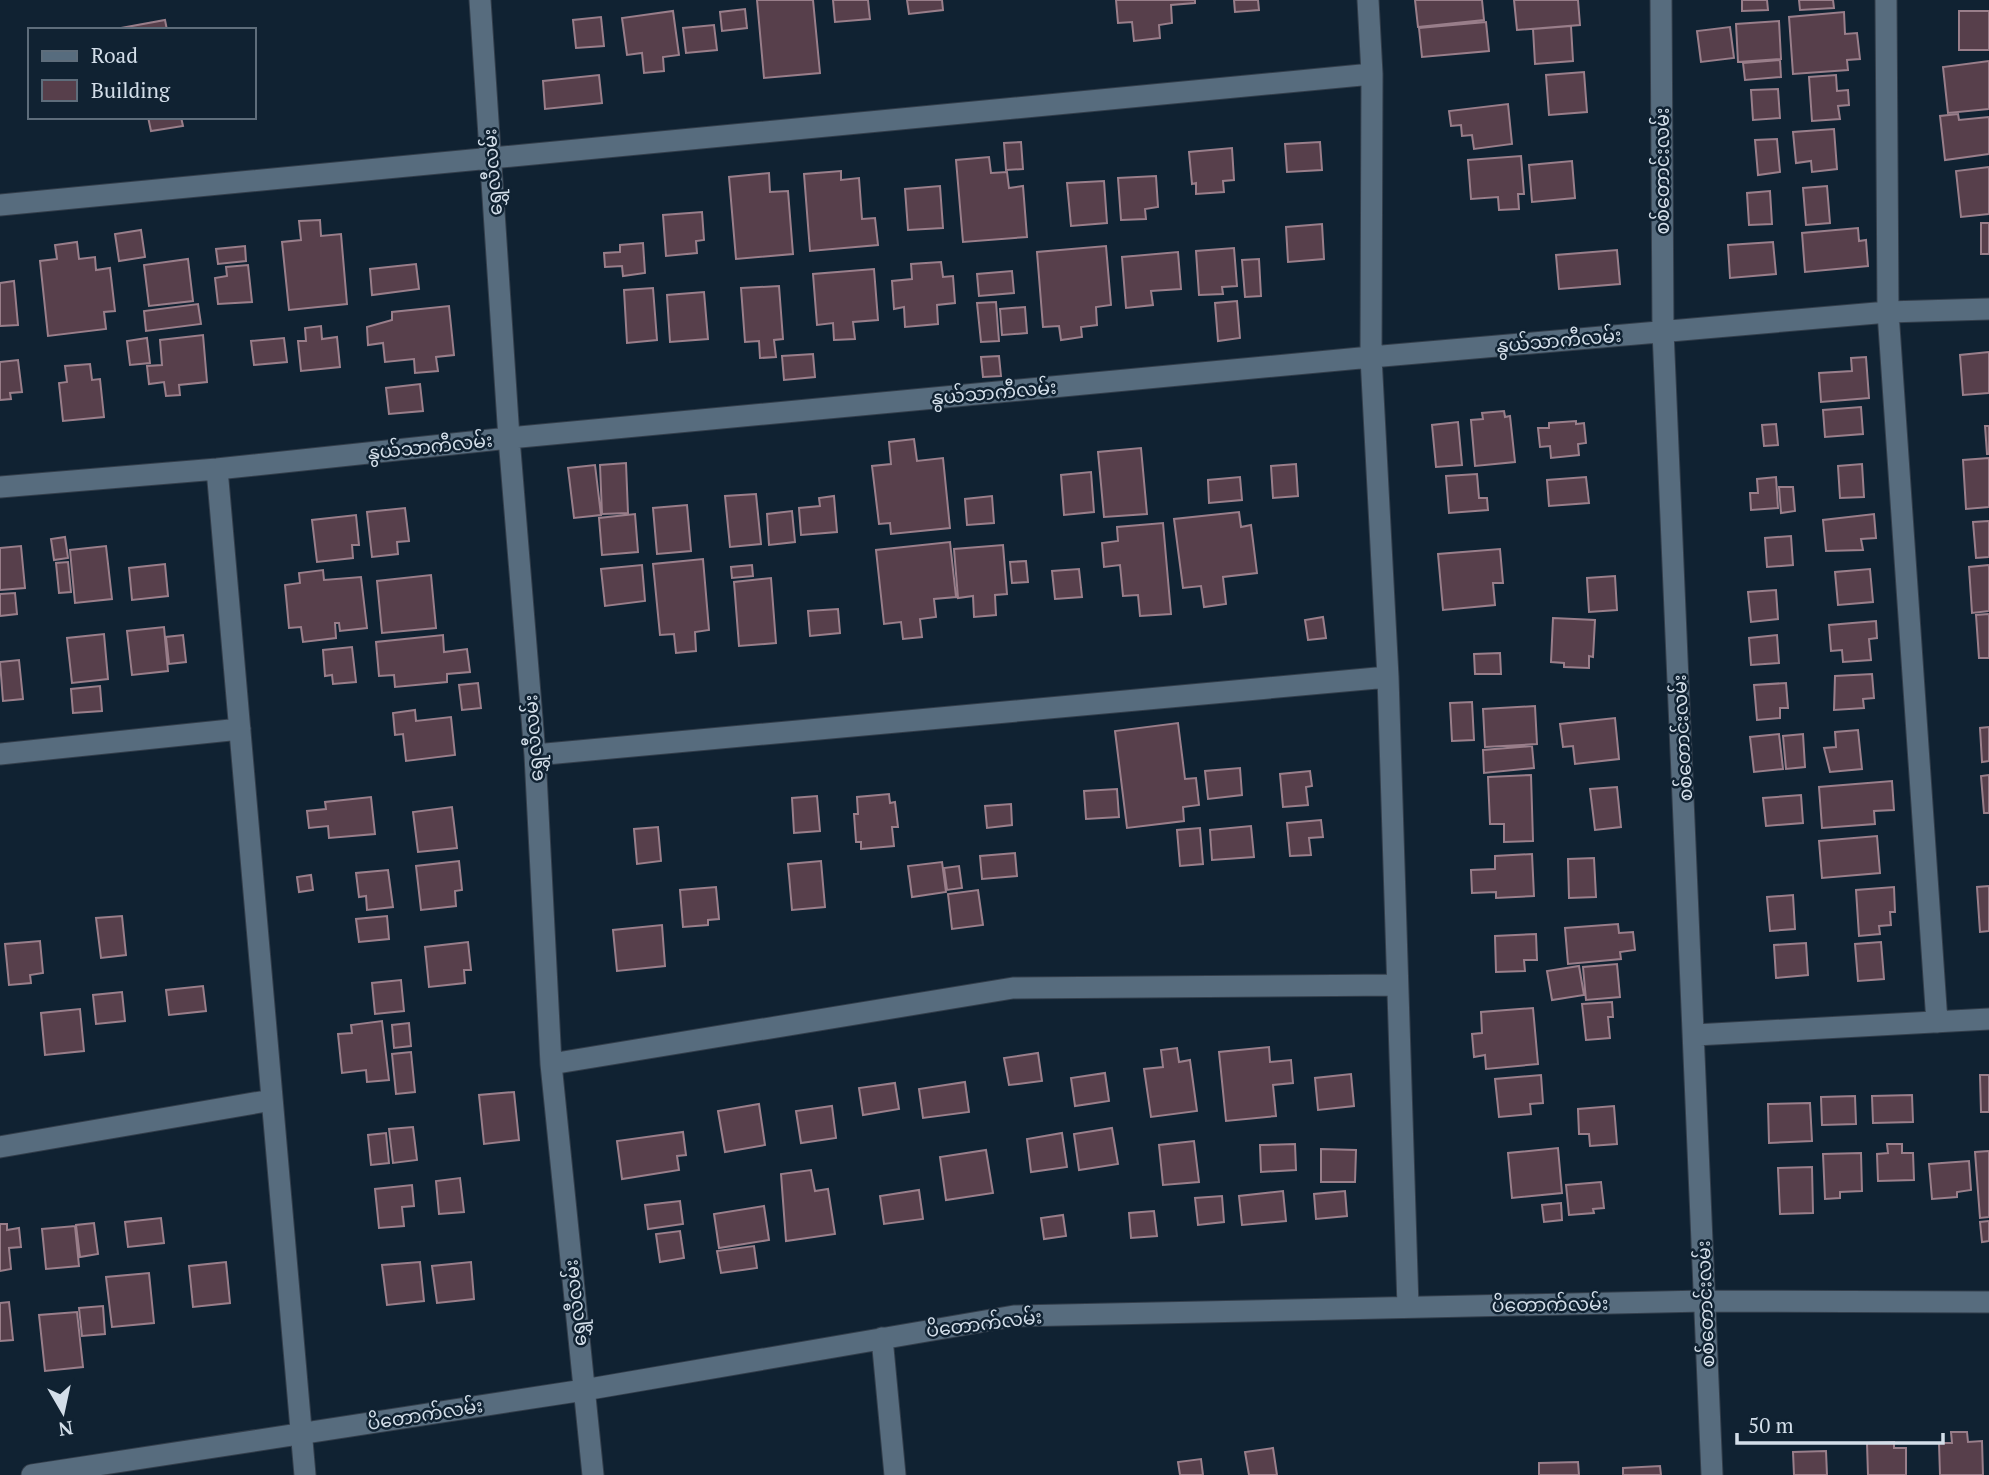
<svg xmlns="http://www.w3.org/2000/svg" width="1989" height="1475" font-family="'PT Serif','Noto Sans Myanmar',serif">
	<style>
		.building { fill: #573f4b; stroke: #997e8a; stroke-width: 2 }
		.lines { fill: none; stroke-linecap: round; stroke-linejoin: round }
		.minor-casing { stroke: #333e4b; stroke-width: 23 }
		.minor { stroke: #576c7e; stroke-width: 21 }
		.labels { text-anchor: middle; stroke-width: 5; stroke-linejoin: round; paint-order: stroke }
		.street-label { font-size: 19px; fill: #d3dee9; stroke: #102232 }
	</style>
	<rect width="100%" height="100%" fill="#102232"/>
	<path class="building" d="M757,0H813L820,73L764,78Z
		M833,0H868L870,19L835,22Z
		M907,0H942L943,10L909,14Z
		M1116,0H1195V3L1171,5L1172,23L1159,25L1160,38L1134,41L1132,22L1118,23Z
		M1234,0H1258L1259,10L1235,12Z
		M1415,0H1482L1484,20L1418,27Z
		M1514,0H1578L1580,25L1517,30Z
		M1742,0H1767L1768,10L1742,11Z
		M1799,0H1833L1834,8L1800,10Z
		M745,9L747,28L722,31L720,12Z
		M673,11L679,55L663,57L664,71L644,73L642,53L627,55L622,18Z
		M1959,11H1989V50H1959Z
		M1844,12L1845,34L1857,33L1860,59L1847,60L1848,70L1793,74L1789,17Z
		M601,17L604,46L576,48L573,20Z
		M165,20L167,30H110Z
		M1779,21L1781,59L1738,62L1736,24Z
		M1486,22L1489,51L1422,57L1419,28Z
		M714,25L717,50L686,53L683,28Z
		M1571,26L1573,61L1535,64L1533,29Z
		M1730,27L1734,58L1701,62L1697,31Z
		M1780,60L1781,77L1745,80L1743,63Z
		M1989,61V109L1948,113L1943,67Z
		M1584,72L1587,112L1549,115L1546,75Z
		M599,75L602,103L545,109L543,81Z
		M1836,75L1837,91L1848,90L1849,105L1838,106L1840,119L1812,121L1809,77Z
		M1778,89L1780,118L1753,120L1751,90Z
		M1508,104L1512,144L1474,149L1472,135L1462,136L1461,125L1451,126L1449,111Z
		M1958,114L1959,120L1989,117V154L1945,160L1940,116Z
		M148,117H181L183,126L151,131Z
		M1834,129L1837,169L1812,172L1811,161L1796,163L1793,132Z
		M1777,139L1780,172L1758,175L1755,140Z
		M1021,142L1023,169L1006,170L1004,143Z
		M1320,142L1322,170L1287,172L1285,144Z
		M1232,148L1234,180L1223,181L1224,192L1196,194V183L1192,184L1189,152Z
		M1521,156L1524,194H1518L1519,209L1499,210L1498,197L1471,199L1468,160Z
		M989,157L991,173L1007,172L1009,188L1023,186L1027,237L963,242L956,160Z
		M1572,161L1575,198L1532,202L1529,165Z
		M1989,167V214L1961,217L1956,171Z
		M841,171V180L859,178L862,219L875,218L878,245L810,251L804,174Z
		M769,173L770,192L788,191L793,254L736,259L729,177Z
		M1156,176L1158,207L1145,209L1146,219L1121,220L1118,178Z
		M1104,181L1107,223L1071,226L1067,183Z
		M940,186L943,228L908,230L905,189Z
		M1827,186L1830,223L1806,225L1803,188Z
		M1770,191L1772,224L1749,225L1747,193Z
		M702,212L704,240L696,241L697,253L666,256L663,215Z
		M320,220L321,236L341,234L347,304L289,310L282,242L301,240L299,221Z
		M1981,223H1989V254H1981Z
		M1322,224L1324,259L1288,262L1286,227Z
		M1858,228L1859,241L1866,240L1868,266L1805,272L1802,233Z
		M141,230L145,257L119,261L115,234Z
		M77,242L79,259L95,257L96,270L110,268L115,311L104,312L106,329L48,336L40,261L57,259L55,245Z
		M1773,242L1776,274L1730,278L1728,245Z
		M643,243L645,273L623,276L622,266L605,267L604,253L620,252V245Z
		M245,246L246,261L218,264L216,249Z
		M1106,246L1111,305L1096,307L1097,325L1081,327L1082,337L1061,340L1059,326L1043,327L1037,252Z
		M1234,248L1237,286L1222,287L1223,294L1199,295L1196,251Z
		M1617,250L1620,284L1559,289L1556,255Z
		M1178,252L1181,289L1151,291L1153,305L1126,308L1122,257Z
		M188,259L193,301L149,306L144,265Z
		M1259,259L1261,296L1245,297L1242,260Z
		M941,262L943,277L953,276L955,303L937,305L938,324L905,327L904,307L894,309L892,281L912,279L911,264Z
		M416,264L419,289L372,295L370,269Z
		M248,265L252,302L218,304L215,278L227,276L226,267Z
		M874,269L878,320L853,322L855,339L834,340L833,323L817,325L813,274Z
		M1012,271L1014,293L979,296L977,274Z
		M14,281L18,325L0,326V283Z
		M779,286L783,339L774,340L776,357L760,358L759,341L745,342L741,288Z
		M653,288L657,340L627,343L624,290Z
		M704,292L708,339L670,342L667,295Z
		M1237,301L1240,338L1218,341L1215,303Z
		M996,302L999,341L981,342L977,303Z
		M198,304L201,324L146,331L144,311Z
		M449,306L454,355L436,357L438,371L415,373L414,359L385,362L383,343L368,345L367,327L392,320V312Z
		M1025,307L1027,333L1002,335L1000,309Z
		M321,326L322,339L337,337L340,367L301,371L298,341H306L305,328Z
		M203,335L207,382L179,385L180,395L166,396L164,382L149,384L147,366L162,365L160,340Z
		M147,338L150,363L130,365L127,341Z
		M284,338L287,362L254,365L251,341Z
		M1989,352V393L1963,395L1960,355Z
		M813,354L815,377L784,380L782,356Z
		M999,356L1001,376L983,377L981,357Z
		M1866,357L1869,398L1821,402L1819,373L1852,371L1851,358Z
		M18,360L22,392L10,393L11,399L0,400V362Z
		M90,364L92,380L100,379L104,417L63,421L59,383L67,382L65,366Z
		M420,384L423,411L389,414L386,388Z
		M1861,407L1863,434L1825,437L1823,410Z
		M1504,411L1505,417L1510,416L1515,462L1475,466L1471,420L1483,419L1482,413Z
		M1576,421V424L1584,423L1586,443L1578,444L1579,455L1551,458L1550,446L1540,447L1538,428H1549V423Z
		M1458,422L1462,465L1436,467L1432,425Z
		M1776,424L1778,445L1764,446L1762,425Z
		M1985,426H1989V454H1987Z
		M914,439L917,461L943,458L950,528L891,534L890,523L879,524L872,466L891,464L889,442Z
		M1141,448L1147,514L1104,517L1098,452Z
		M1989,458V507L1966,509L1963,460Z
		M626,463L628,513L602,514L600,465Z
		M1296,464L1298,496L1273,498L1271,466Z
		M1862,464L1864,497L1840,498L1838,466Z
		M595,465L601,515L574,518L568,468Z
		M1091,472L1094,512L1064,515L1061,475Z
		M1477,474L1479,498H1487L1488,510L1449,513L1446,476Z
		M1240,477L1242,500L1209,503L1208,480Z
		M1586,477L1589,503L1549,506L1547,480Z
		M1776,477L1778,508L1751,510L1750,493H1758L1757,479Z
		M1779,487H1793L1795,511L1781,513Z
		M756,494L761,544L730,547L725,496Z
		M834,496L837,532L801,535L799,508L820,506L819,498Z
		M992,496L994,523L967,525L965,499Z
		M687,505L691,551L657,554L653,508Z
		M405,508L409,541L397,542L398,554L372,557L367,512Z
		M792,511L795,542L769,545L767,514Z
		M1239,512L1241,527L1251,525L1257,573L1223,577L1226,604L1204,607L1201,586L1183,588L1174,519Z
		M635,514L638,552L602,555L599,518Z
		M1874,514L1876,538L1861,539L1863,550L1826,551L1823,520Z
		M356,515L359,545H352L353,558L317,562L312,520Z
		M1989,521V557L1976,558L1973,522Z
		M1163,523L1171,614L1140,616L1138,595L1123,596L1120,565L1104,567L1102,543L1118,541L1117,527Z
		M1791,536L1793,565L1767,567L1765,538Z
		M65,537L68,558L54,560L51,539Z
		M950,542L956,597L934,599L936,617L920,619L922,637L903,639L901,622L884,624L876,550Z
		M1003,545L1007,594L995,595L996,615L974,617L973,596L958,598L954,549Z
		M21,546L25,588L0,590V548Z
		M106,546L112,599L75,603L70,550Z
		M1500,549L1503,583H1493L1495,605L1443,610L1438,554Z
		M703,559L709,630L695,632L696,651L676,653L674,634L660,635L653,564Z
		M1026,561L1028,582L1012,583L1010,562Z
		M68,562L71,592L59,593L56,563Z
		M165,564L168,596L132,600L129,568Z
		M642,565L645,601L605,606L601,569Z
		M752,565L753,576L732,578L731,567Z
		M1989,565V611L1972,613L1969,567Z
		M1079,569L1082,597L1055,599L1052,571Z
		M1870,569L1873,602L1838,605L1835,572Z
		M323,570L324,580L361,577L367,628L340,631L339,623H335L336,638L303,642L301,627L289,628L285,585L300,583L299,573Z
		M431,575L436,628L382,633L377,581Z
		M1615,576L1617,610L1589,612L1587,578Z
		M771,578L776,643L739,646L734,582Z
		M1776,590L1778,619L1751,622L1748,592Z
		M15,593L17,614L0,616V594Z
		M838,609L840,633L810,636L808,611Z
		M1989,614V658H1979L1976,615Z
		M1323,617L1326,638L1308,640L1305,620Z
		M1553,618L1595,620L1593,657L1589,656V668L1564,667V663L1551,662Z
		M1876,621L1877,638L1869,639L1871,660L1843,662L1842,650L1831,651L1829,625Z
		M164,627L168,671L132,675L127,631Z
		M104,634L108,679L72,683L67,638Z
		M183,635L186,662L169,664L166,637Z
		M443,635L444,652L467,649L470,672L447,674V682L395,687L394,675L379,676L376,642Z
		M1777,635L1779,663L1751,665L1749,638Z
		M352,647L356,682L333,684L332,675L325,676L323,650Z
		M1500,653L1501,674H1475L1474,654Z
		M19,660L23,699L3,701L0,662Z
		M1872,674L1874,698L1863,699L1864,708L1834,710L1835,676Z
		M478,683L481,708L462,710L459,685Z
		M1786,683L1788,708H1780V718L1757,720L1754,685Z
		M100,686L102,711L73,713L71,689Z
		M1472,702L1474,740L1452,741L1450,703Z
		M1535,706L1537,744L1485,747L1483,709Z
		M415,710L416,721L451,717L455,755L406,761L403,734L395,735L393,713Z
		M1615,718L1619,759L1575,764L1573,746L1563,747L1560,724Z
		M1178,723L1185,779L1196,778L1199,805L1183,807L1184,821L1127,828L1115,731Z
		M1989,727V761L1982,762L1980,728Z
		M1858,730L1862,769L1830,772L1824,748L1836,747L1835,732Z
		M1779,734L1783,769L1754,772L1750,737Z
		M1803,734L1805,767L1786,769L1783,736Z
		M1532,746L1534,768L1484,773L1483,750Z
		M1240,768L1242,795L1208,799L1205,771Z
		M1310,771L1312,786L1306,787L1308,805L1283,807L1280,774Z
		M1531,775L1533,841L1504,842V824H1490L1488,777Z
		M1989,775V813H1984L1981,776Z
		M1892,781L1894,810L1874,811L1875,824L1822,828L1819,787Z
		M1617,787L1621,827L1595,830L1590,789Z
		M1117,789L1119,817L1086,819L1084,791Z
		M889,794L890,803L895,802L898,827H892L894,846L861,849V842H856L854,814H858L857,797Z
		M1801,795L1803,823L1766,826L1763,798Z
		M817,796L820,831L794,833L792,798Z
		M371,797L375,834L329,838L328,826L309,828L307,811L326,809L325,802Z
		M1011,804L1012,825L987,828L985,806Z
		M452,807L457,848L418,852L413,812Z
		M1321,820L1323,837L1309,838L1311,855L1290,856L1287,823Z
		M1251,826L1254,857L1212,860L1210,830Z
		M658,827L661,861L637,864L634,829Z
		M1200,828L1203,864L1180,866L1177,830Z
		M1877,836L1880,873L1822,878L1819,841Z
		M1015,853L1017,876L982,879L980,856Z
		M1532,854L1534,896L1496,898V892L1472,893L1471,870L1495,869V856Z
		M1594,858L1596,897L1569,898L1568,859Z
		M459,861L462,890L455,891L456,906L421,910L416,866Z
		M821,861L825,907L792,910L788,864Z
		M942,862L946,892L912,897L908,866Z
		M959,866L962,888L947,890L944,868Z
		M388,870L393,907L367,910L366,896L359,897L356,873Z
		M311,875L313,890L299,892L297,877Z
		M1989,886V931L1980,932L1977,887Z
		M716,887L719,919L708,920V925L683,927L680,890Z
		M1894,887L1895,912H1890L1891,925L1879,926L1880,934L1859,936L1856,890Z
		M978,890L983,925L952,929L948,894Z
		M1793,895L1795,929L1770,931L1767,897Z
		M122,916L126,955L101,958L96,918Z
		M387,916L389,939L359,942L356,919Z
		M1618,924L1619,933L1633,932L1635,950L1620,952L1621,959L1568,964L1565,928Z
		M662,925L665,966L617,971L613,930Z
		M1536,934L1537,960H1524L1525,971L1496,972L1495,936Z
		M40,941L43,973L30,975L31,983L9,985L5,944Z
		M468,942L471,970H464L465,983L429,987L425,947Z
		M1881,942L1884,979L1858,981L1855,944Z
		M1806,943L1808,975L1776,978L1774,945Z
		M1617,964L1620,997L1586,1000L1583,967Z
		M1579,966L1584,995L1552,1000L1547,971Z
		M401,980L404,1011L375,1014L372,983Z
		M203,986L206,1011L169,1015L166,990Z
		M122,992L125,1021L96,1024L93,995Z
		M1612,1002L1613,1017H1608L1610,1038L1586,1040L1582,1004Z
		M1533,1008L1538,1064L1486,1069L1485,1055L1474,1057L1472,1034L1482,1033L1481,1012Z
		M80,1009L84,1051L45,1055L41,1013Z
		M382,1021L389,1080L367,1082L366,1070L342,1073L338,1034L352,1033L351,1025Z
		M409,1023L411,1046L394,1048L392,1025Z
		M1269,1047L1270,1062L1291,1060L1293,1083L1273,1085L1276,1116L1226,1121L1219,1052Z
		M1177,1048L1179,1062L1190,1060L1197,1111L1151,1117L1144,1069L1163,1067L1161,1050Z
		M411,1052L415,1092L396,1094L392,1054Z
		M1038,1053L1042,1081L1009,1085L1004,1058Z
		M1105,1073L1109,1101L1075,1106L1071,1078Z
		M1351,1074L1354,1106L1318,1110L1315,1078Z
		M1541,1075L1543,1103L1530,1104L1531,1114L1499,1117L1495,1079Z
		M1980,1075H1989V1112H1981Z
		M965,1082L969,1112L923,1118L919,1089Z
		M895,1083L899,1109L863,1115L859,1088Z
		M514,1092L519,1140L484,1144L479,1095Z
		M1912,1095L1913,1122L1873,1123L1872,1096Z
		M1855,1096L1856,1124L1822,1125L1821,1097Z
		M1810,1103L1812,1141L1769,1143L1768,1104Z
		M759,1104L765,1145L725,1152L718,1111Z
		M832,1106L836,1138L801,1143L796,1111Z
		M1614,1106L1617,1144L1590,1146L1589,1134H1579L1578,1109Z
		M413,1127L417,1160L393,1163L389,1129Z
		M1112,1128L1118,1164L1079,1170L1074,1134Z
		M683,1132L686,1155L677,1156L679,1170L622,1179L617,1141Z
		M386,1133L389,1163L371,1165L368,1135Z
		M1062,1133L1067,1167L1031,1172L1027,1139Z
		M1194,1141L1199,1182L1163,1185L1159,1145Z
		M1295,1144L1296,1170L1261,1172L1260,1145Z
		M1887,1144H1902V1153H1913L1914,1180L1878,1181L1877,1154L1888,1153Z
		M1558,1148L1562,1193L1512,1198L1508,1153Z
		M1321,1149L1356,1150L1355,1182H1321Z
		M986,1150L993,1193L946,1200L940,1157Z
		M1989,1151V1217L1980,1218L1975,1152Z
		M1861,1153L1862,1191L1840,1192V1198L1825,1199L1823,1154Z
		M1969,1161L1971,1190L1957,1192V1197L1932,1199L1929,1164Z
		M1812,1167L1813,1213L1780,1214L1778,1168Z
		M811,1170L815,1191L828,1189L835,1234L786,1241L781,1174Z
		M460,1178L464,1212L439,1214L436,1181Z
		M1601,1182L1604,1208L1593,1209L1594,1213L1569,1215L1566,1185Z
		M412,1185L414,1206L402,1207L404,1226L379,1228L375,1189Z
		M919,1190L923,1219L884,1224L880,1196Z
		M1283,1191L1286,1221L1242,1225L1239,1196Z
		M1345,1191L1347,1216L1316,1219L1314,1194Z
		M1222,1196L1224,1222L1198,1225L1195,1198Z
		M680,1201L683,1224L648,1229L645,1205Z
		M1561,1203L1562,1220L1544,1222L1542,1205Z
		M764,1206L769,1240L719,1248L714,1214Z
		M1154,1211L1157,1236L1131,1238L1129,1213Z
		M1063,1215L1066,1236L1044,1239L1041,1218Z
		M161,1218L164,1243L128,1247L125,1222Z
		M1989,1221V1241L1982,1242L1980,1222Z
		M94,1223L98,1254L80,1257L76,1225Z
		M0,1224H7V1230L19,1228L21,1247L9,1248L11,1269L0,1271Z
		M75,1226L79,1266L46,1269L42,1229Z
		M680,1231L684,1258L660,1262L656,1234Z
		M754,1246L757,1268L721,1273L717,1251Z
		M226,1262L230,1303L193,1307L189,1266Z
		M420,1262L424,1301L387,1305L382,1265Z
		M471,1262L474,1299L437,1303L432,1266Z
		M149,1273L154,1323L112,1327L106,1277Z
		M9,1302L13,1340L0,1341V1303Z
		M103,1306L105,1334L82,1336L79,1308Z
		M77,1312L83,1367L45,1371L39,1315Z
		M1951,1432H1967L1968,1442L1982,1441L1983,1475H1940L1939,1443H1952Z
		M1894,1442V1448H1906V1475H1868L1867,1443Z
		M1273,1448L1277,1475H1249L1245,1452Z
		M1826,1451L1827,1475H1794L1793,1452Z
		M1201,1459L1203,1475H1180L1178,1462Z
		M1578,1462L1579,1475H1539V1463Z
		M1660,1466L1661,1475H1623V1468Z"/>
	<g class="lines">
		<g class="minor-casing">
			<path id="minor" d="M480,0L509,438L535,755L551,1064L593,1475
				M1368,0L1372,74L1371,357L1388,677L1408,1307
				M1661,0L1663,331L1712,1475
				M1886,0L1888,312L1937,1022
				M0,205L1372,74
				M217,469L305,1475
				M0,487L217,469L509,438L1371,357L1888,312L1989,309
				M0,754L240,729
				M535,755L1388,677
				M1695,1035L1989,1019
				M551,1064L1013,988L1397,985
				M0,1147L272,1100
				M882,1338L895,1475
				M32,1475L584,1390L1014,1316L1704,1301L1989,1302"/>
		</g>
		<use href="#minor" class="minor"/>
	</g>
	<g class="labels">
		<g class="street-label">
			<text transform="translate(1662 171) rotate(-90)" y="7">စစ်တောင်းလမ်း</text>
			<text transform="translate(492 172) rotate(-94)" y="7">ရွှေလီလမ်း</text>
			<text transform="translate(1559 340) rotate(-5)" y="7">နွယ်သာကီလမ်း</text>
			<text transform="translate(994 392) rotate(-5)" y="7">နွယ်သာကီလမ်း</text>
			<text transform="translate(430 446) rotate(-6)" y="7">နွယ်သာကီလမ်း</text>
			<text transform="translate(533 738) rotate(-94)" y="7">ရွှေလီလမ်း</text>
			<text transform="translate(1682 738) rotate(-93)" y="7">စစ်တောင်းလမ်း</text>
			<text transform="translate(575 1303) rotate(-96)" y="7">ရွှေလီလမ်း</text>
			<text transform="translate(1550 1304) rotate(-1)" y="7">ပိတောက်လမ်း</text>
			<text transform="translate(1705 1304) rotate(-92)" y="7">စစ်တောင်းလမ်း</text>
			<text transform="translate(984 1323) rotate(-7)" y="7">ပိတောက်လမ်း</text>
			<text transform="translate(425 1414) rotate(-9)" y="7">ပိတောက်လမ်း</text>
		</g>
	</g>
	<rect x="28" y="28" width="228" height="91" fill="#102232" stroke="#5e6d7b" stroke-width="2"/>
	<rect x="42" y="51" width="35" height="10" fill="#576c7e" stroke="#5e6d7b" stroke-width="2"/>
	<text x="91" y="63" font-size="21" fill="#d3dee9">Road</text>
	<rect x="42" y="80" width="35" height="21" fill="#573f4b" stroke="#5e6d7b" stroke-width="2"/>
	<text x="91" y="98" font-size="21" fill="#d3dee9">Building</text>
	<g transform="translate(63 1412) rotate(171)" stroke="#102232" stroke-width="5" paint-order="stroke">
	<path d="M0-5L12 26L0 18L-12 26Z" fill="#d3dee9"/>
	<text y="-10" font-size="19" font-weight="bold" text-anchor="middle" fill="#d3dee9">N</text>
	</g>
	<path d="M1737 1433v10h206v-10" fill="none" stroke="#d3dee9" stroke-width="3.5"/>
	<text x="1748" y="1433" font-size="21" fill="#d3dee9" stroke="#102232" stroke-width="5" paint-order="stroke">50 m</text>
</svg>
